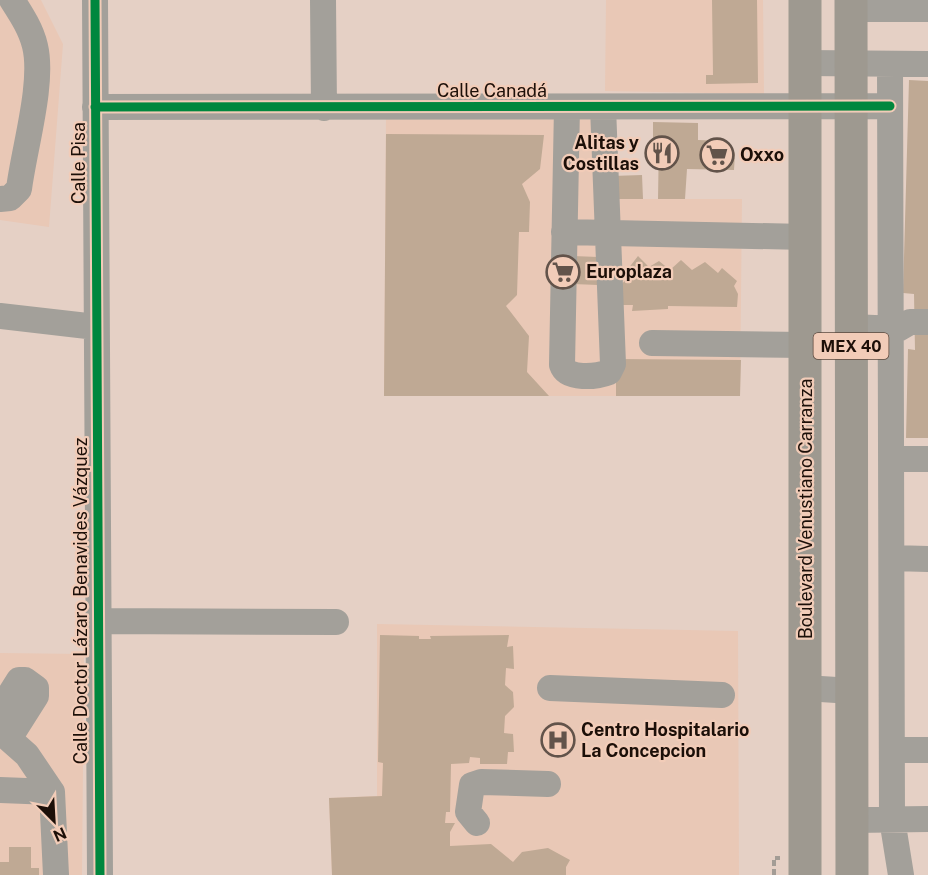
<svg xmlns="http://www.w3.org/2000/svg" width="928" height="875" font-family="'Public Sans',sans-serif">
	<style>
		.built { fill: #e9c8b6 }
		.building { fill: #bfa994 }
		.lines { fill: none; stroke-linecap: round; stroke-linejoin: round }
		.path { stroke: #a39c95; stroke-width: 4; stroke-dasharray: 6 3; stroke-linecap: butt }
		.minor { stroke: #a3a09a; stroke-width: 26 }
		.major { stroke: #9e9990; stroke-width: 33 }
		.cycleway-casing { stroke: #f2ccb8; stroke-width: 13 }
		.cycleway { stroke: #00873e; stroke-width: 9 }
		.labels { text-anchor: middle; stroke-width: 4.5; stroke-linejoin: round; paint-order: stroke }
		.shield { fill: #f2ccb8; stroke: #5c483d; stroke-width: 1.5 }
		.shield-label { font-size: 16px; font-weight: bold; fill: #1c0f08 }
		.street-label { font-size: 18px; fill: #1c0f08; stroke: #f2ccb8 }
		.poi-label { font-size: 18px; font-weight: bold; fill: #1c0f08; stroke: #f2ccb8; text-anchor: start }
	</style>
	<rect width="100%" height="100%" fill="#e5d0c5"/>
	<path class="built" d="M0,0H41L63,44L49,227L0,220Z
		M606,0H763L764,94L605,91Z
		M386,117H612V199H742L740,396H384Z
		M377,624L738,631L739,875H332L329,798L377,796Z
		M0,653L84,654L82,875H0Z"/>
	<path class="building" d="M712,0H757L758,83L706,84V75H713Z
		M909,80L928,81V438H906L908,349L915,350L914,294L903,293Z
		M653,122L698,123V140L725,141L735,153L734,170L687,169L685,199H658L659,139L653,138Z
		M386,134L544,135L540,169L522,184L530,202L529,232H519L517,295L506,306L529,336L527,372L549,396H384Z
		M642,175L643,199H612V176Z
		M573,256L598,257V285L573,284Z
		M638,256L649,267L659,261L670,270L681,260L692,270L705,262L718,273L722,268L737,281L734,286L738,294L737,307L668,306V309L632,311L633,305H618L619,287L632,273L628,269Z
		M616,359L741,360L740,396H616Z
		M380,635L419,636V639H431L430,636L509,635L507,647L513,646L514,669L506,668L505,685L513,692L514,707L505,716L504,733L513,734L514,752H508L507,764H480V758L470,757L469,763L451,764L450,812H446L445,823H455L450,832V846L491,844L513,862L522,852L548,848L570,860L566,867V875H332L329,798L382,796L383,763L378,762Z
		M9,847H31V868H39V875H0V862H9Z"/>
	<g class="lines">
		<path class="path" d="M774,875V858H780"/>
		<path class="minor" d="M95,0L100,875
			M323,0L324,108
			M851,9H928
			M804,63L928,64
			M890,64L892,819L901,875
			M95,107L890,106
			M567,107L562,365C567,380 596,377 609,372L613,364L603,107
			M0,199L10,198L19,189C24,149 44,83 35,46C31,29 21,14 12,0
			M564,232L806,237
			M0,316L96,327
			M851,327L898,329L910,322H928
			M652,343L806,345
			M891,459H928
			M892,558L928,559
			M98,621L336,622
			M550,688L722,695
			M805,688L852,691
			M0,710L19,680H25L36,688V696L10,737
			M0,731L27,755L52,792
			M892,750H928
			M0,790L52,792L56,875
			M852,820L928,819
			M477,823L468,812L472,785L481,782L548,784"/>
		<path class="major" d="M851,0L852,875
			M805,875V0"/>
		<g class="cycleway-casing">
			<path id="cycleway" d="M95,0L100,875
				M95,107L890,106"/>
		</g>
		<use href="#cycleway" class="cycleway"/>
	</g>
	<defs>
		<g id="restaurant-ring" transform="scale(1.725)"><circle r="9.5" fill="#f2ccb8" stroke="#62534a" stroke-width="1.5"/><path d="M-5-6h1v4h1v-4h1v4h1v-4h1v5L-1.5 .5V6h-2V.5L-5-1ZM5-6V6H3V1.5H1.5Q1.5-4 5-6Z" fill="#62534a"/></g>
		<g id="supermarket-ring" transform="scale(1.725)"><circle r="9.5" fill="#f2ccb8" stroke="#62534a" stroke-width="1.5"/><path d="M-6-5.5h2.5l.6 2H6L4.5 2H-2.5L-4.4-4H-6ZM-1.5 3.2a1.3 1.3 0 1 0 .1 0ZM3 3.2a1.3 1.3 0 1 0 .1 0Z" fill="#62534a"/></g>
		<g id="hospital-ring" transform="scale(1.725)"><circle r="9.5" fill="#f2ccb8" stroke="#62534a" stroke-width="1.5"/><path d="M-5-5h3v3.5h4V-5h3V5h-3V1.5h-4V5h-3Z" fill="#62534a"/></g>
	</defs>
	<g fill-rule="evenodd">
		<use href="#restaurant-ring" x="662" y="153"/>
		<use href="#supermarket-ring" x="717" y="155"/>
		<use href="#supermarket-ring" x="563" y="272"/>
		<use href="#hospital-ring" x="558" y="740"/>
	</g>
	<g class="labels">
		<rect class="shield" x="813.5" y="333" width="75" height="26" rx="4.5"/>
		<g class="shield-label">
			<text x="851" y="352">MEX 40</text>
		</g>
		<g class="street-label">
			<text x="492" y="97">Calle Canadá</text>
			<text transform="translate(79 163) rotate(-90)" y="6">Calle Pisa</text>
			<text transform="translate(806 509) rotate(-90)" y="6">Boulevard Venustiano Carranza</text>
			<text transform="translate(81 601) rotate(-90)" y="6">Calle Doctor Lázaro Benavides Vázquez</text>
		</g>
		<g class="poi-label">
			<text x="639" y="149" text-anchor="end">Alitas y<tspan x="639" dy="21">Costillas</tspan></text>
			<text x="740" y="161">Oxxo</text>
			<text x="586" y="278">Europlaza</text>
			<text x="581" y="736">Centro Hospitalario<tspan x="581" dy="21">La Concepcion</tspan></text>
		</g>
	</g>
	<g transform="translate(54 821) rotate(156)" stroke="#f2ccb8" stroke-width="4.5" paint-order="stroke">
	<path d="M0-4.5L10 22L0 15L-10 22Z" fill="#1c0f08"/>
	<text y="-9" font-size="16" font-weight="bold" text-anchor="middle" fill="#1c0f08">N</text>
	</g>
</svg>
